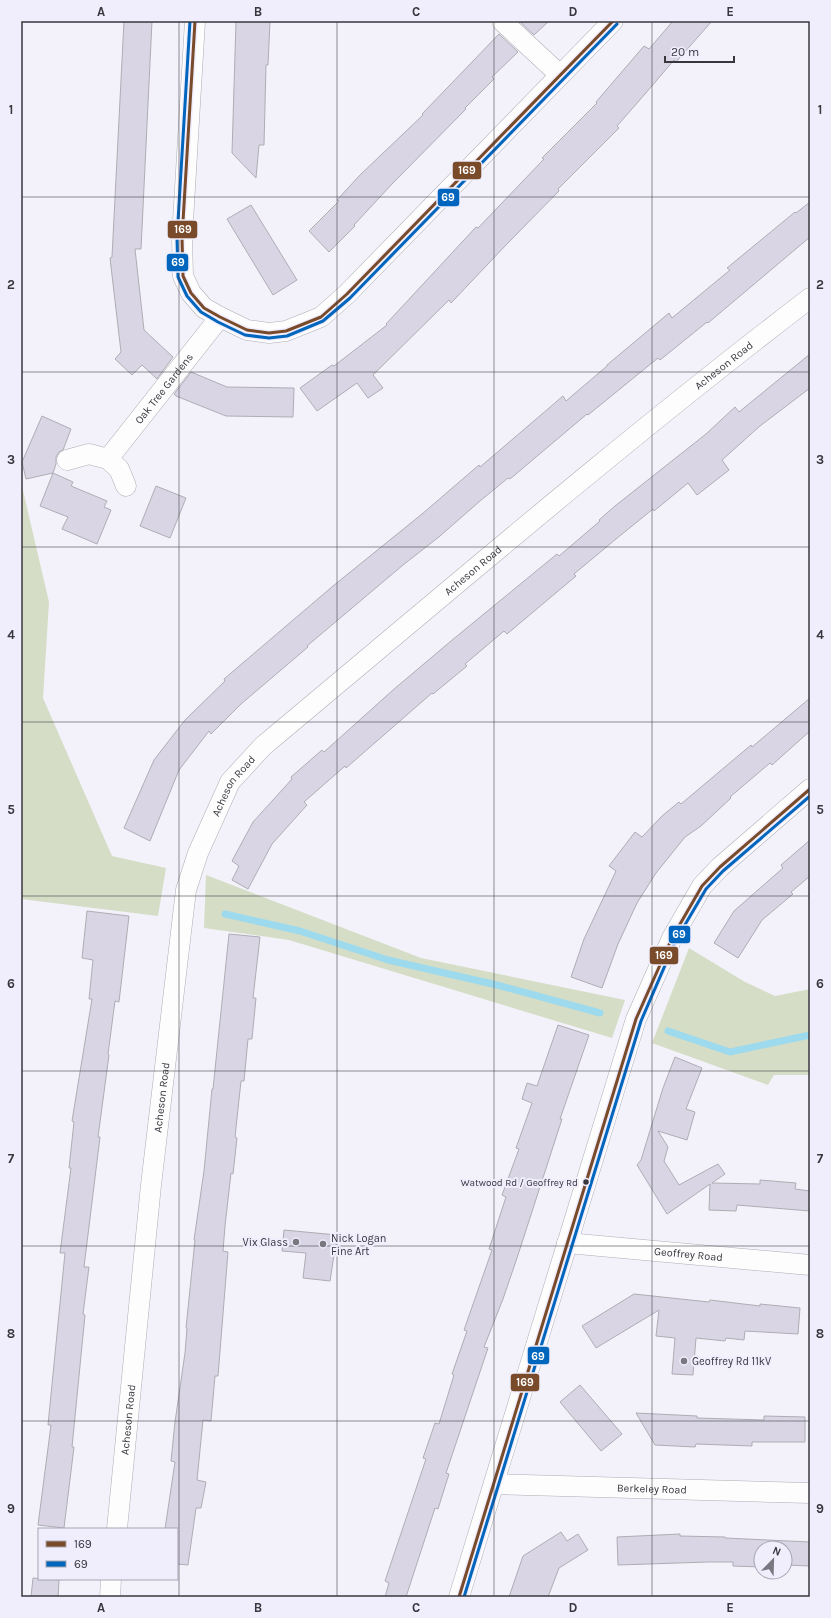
<svg xmlns="http://www.w3.org/2000/svg" width="831" height="1618" font-family="Karla,sans-serif">
	<style>
		.green { fill: #d5ddc6 }
		.lines { fill: none; stroke-linecap: round; stroke-linejoin: round }
		.stream { stroke: #9edaed; stroke-width: 7 }
		.building { fill: #d9d5e5; stroke: #aeadb4 }
		.minor-casing { stroke: #aeadb4; stroke-width: 21 }
		.minor { stroke: #fdfdfe; stroke-width: 20 }
		.bus-1-casing { stroke: #f0eefd; stroke-width: 6 }
		.bus-2-casing { stroke: #f0eefd; stroke-width: 6 }
		.bus-1 { stroke: #7a4b2a; stroke-width: 3 }
		.bus-2 { stroke: #0065bd; stroke-width: 3 }
		.grid { fill: none; stroke: #38373e; stroke-width: 1; stroke-opacity: 0.55 }
		.bus-dot { fill: #38373e; stroke: #f0eefd; stroke-width: 1.5 }
		.poi-dot { fill: #797880; stroke: #f0eefd; stroke-width: 1.5 }
		.labels { text-anchor: middle; stroke-width: 4; stroke-linejoin: round; paint-order: stroke }
		.bus-label { font-size: 10px; fill: #38373e; stroke: #f0eefd; text-anchor: end }
		.street-label { font-size: 11px; fill: #38373e; stroke: #f0eefd }
		.poi-label { font-size: 11px; fill: #38373e; stroke: #f0eefd; text-anchor: start }
		.line-badge { stroke: #f0eefd; stroke-width: 1.5 }
		.badge-label { font-size: 11px; text-anchor: middle; font-weight: bold; fill: #fff }
		.neatline { fill: none; stroke: #38373e; stroke-width: 1.5 }
		.grid-label { font-size: 13px; text-anchor: middle; font-weight: bold; fill: #38373e }
	</style>
	<rect width="100%" height="100%" fill="#f3f2fa"/>
	<path class="green" d="M21,482L49,602L43,698L112,856L166,868L158,916L21,899Z
		M206,875L421,958L625,1000L612,1038L289,940L204,928Z
		M689,948L745,982L775,996L810,989V1075H774L768,1085L652,1043Z"/>
	<g class="lines">
		<path class="stream" d="M225,914L300,931L388,960L497,985L600,1013
			M668,1031L730,1052L810,1035"/>
	</g>
	<path class="building" d="M124,21H152L141,249H135L144,330L173,357L157,379L142,365L132,375L115,359L121,352L110,258L112,257Z
		M236,21H270L268,65H266L264,145H259L256,178L232,153Z
		M519,21H549L534,35Z
		M673,21H712L676,62L674,60L645,94L617,126L619,128L558,189L559,191L506,245L451,303L449,300L373,375L383,388L368,398L357,383L317,411L300,388L332,365L334,366L387,325L386,324L476,227L478,228L544,159L542,158L597,103L596,102L644,46L649,49Z
		M499,34L518,52L492,77L494,79L465,108L466,109L392,184L354,225L355,226L329,252L309,231L339,201L337,200L360,175L423,115L422,114Z
		M810,202V237L708,323L707,322L660,360L658,358L588,415L587,414L510,479L508,478L480,501L440,536L403,565L307,646L308,647L241,704L211,734L209,731L179,770L150,841L124,828L154,760L185,720L225,681L224,679L333,586L422,514L479,465L480,467L507,444L563,396L566,401L607,366V365L669,313L672,318L730,270L727,268L795,212L796,213Z
		M251,205L297,280L273,295L227,219Z
		M810,354V388L760,426L722,460L729,470L697,495L688,483L654,511L653,509L616,539L574,574L576,576L507,634L504,631L465,664L467,666L433,694L432,693L346,768L345,766L304,802L307,805L272,844L248,889L232,880L239,866L232,861L253,822L292,779L291,777L322,750L324,752L393,690L451,641L557,554L559,556L600,521L599,520L615,506L706,434L735,407L739,412Z
		M191,372L227,387L294,388L293,417L226,416L176,396L174,394Z
		M42,416L71,429L63,450L59,452L56,457V464L53,473L26,479L22,462Z
		M53,473L73,482L71,486L107,501L104,507L111,510L97,544L62,529L68,517L40,506Z
		M156,486L186,498L170,538L140,526Z
		M810,698V731L772,765L770,763L730,797L731,798L701,826L685,837L656,873L637,903L618,944L602,988L571,977L584,939L616,871L609,866L635,832L642,837L662,816L679,802L681,804L751,745L752,747Z
		M810,840V876L791,892L793,894L762,920L738,958L714,943L734,911L783,868L781,865Z
		M87,911L129,916L119,1002L115,1001L108,1054L109,1055L98,1137H100L84,1267H89L83,1314L85,1315L72,1447H74L64,1528L38,1525L51,1425H48L65,1253H60L71,1168H69L74,1122L72,1121L92,999H89L93,960L82,958Z
		M229,934L260,937L253,998H256L252,1039H248L244,1081H241L235,1137L237,1138L233,1174L231,1173L225,1226L223,1251L228,1252L218,1376H215L211,1421L203,1420L197,1480L206,1482L201,1508H196L188,1565L177,1564V1529H165L175,1462L171,1461L175,1422L185,1353L187,1328H186L195,1240H194L204,1171L212,1089H213Z
		M558,1025L589,1035L560,1119H562L517,1258L503,1299L484,1347L488,1348L446,1473L449,1474L438,1509L435,1508L406,1597H385L389,1583L385,1581L426,1459L423,1458L435,1423L439,1424L454,1375L452,1374L467,1331L464,1330L492,1250L489,1249L506,1197L502,1195L519,1149L516,1148L532,1103L522,1099L527,1083L537,1086Z
		M675,1057L702,1068L686,1109L695,1112L687,1140L658,1131L668,1147L664,1161L679,1185L718,1164L725,1174L712,1183L760,1184V1180L796,1183L795,1189L810,1191V1211L737,1205L736,1211L709,1210L710,1184L667,1214L637,1165L641,1160L663,1088Z
		M284,1230L337,1235L335,1255H334L330,1281L303,1278L306,1253L282,1251Z
		M634,1294L709,1302L710,1300L760,1306V1304L800,1308L798,1334L745,1331L744,1340L726,1338L725,1341L696,1338L693,1375L672,1374L675,1338L656,1336L659,1310L596,1348L582,1326Z
		M580,1385L622,1434L601,1451L560,1402Z
		M636,1413L697,1416V1418L764,1420V1416L805,1417V1442H752V1446L696,1444L695,1447L655,1445Z
		M561,1532L567,1541L578,1534L588,1550L559,1568L548,1597H509L523,1556Z
		M680,1534V1536L725,1537V1538L810,1542V1566L785,1565V1548H761V1567L733,1566V1562H708L618,1565L617,1537Z
		M33,1578L59,1580L58,1597H31Z"/>
	<g class="lines">
		<g class="minor-casing">
			<g id="minor">
				<path d="M195,21L182,238L183,276L191,293L204,308L220,317L247,330L269,333L286,331L321,317L347,294L613,21"/>
				<path d="M502,21L560,75"/>
				<path id="s1" d="M108,459L220,317"/>
				<path d="M67,460L89,454L108,459L119,469L126,486"/>
				<path id="s2" d="M567,1243L810,1265"/>
				<path id="s3" d="M494,1484L810,1493"/>
				<path id="s4" d="M117,1529L151,1185L186,890L198,853L230,782L263,746C444,595 623,441 810,298"/>
				<path d="M110,1597L111,1579"/>
				<path d="M459,1597L636,1019L672,938L702,886L720,867L810,789"/>
			</g>
		</g>
		<use href="#minor" class="minor"/>
		<g class="bus-1-casing">
			<path id="bus-1" d="M195,21L182,238L183,276L191,293L204,308L220,317L247,330L269,333L286,331L321,317L347,294L613,21
				M459,1597L636,1019L672,938L702,886L720,867L810,789"/>
		</g>
		<g class="bus-2-casing">
			<path id="bus-2" d="M190,21L177,238L178,277L187,296L201,312L218,322L245,335L269,338L287,336L323,321L350,298L617,24
				M464,1597L641,1021L676,940L706,889L723,871L810,796"/>
		</g>
		<use href="#bus-1" class="bus-1"/>
		<use href="#bus-2" class="bus-2"/>
	</g>
	<path class="grid" d="M179,21V1597M337,21V1597M494,21V1597M652,21V1597M21,197H810M21,372H810M21,547H810M21,722H810M21,896H810M21,1071H810M21,1246H810M21,1421H810"/>
	<circle class="bus-dot" cx="586" cy="1182" r="3.5"/>
	<g class="poi-dot">
		<circle cx="296" cy="1242" r="4"/>
		<circle cx="323" cy="1244" r="4"/>
		<circle cx="684" cy="1361" r="4"/>
	</g>
	<g class="labels">
		<g class="bus-label">
			<text x="578" y="1186">Watwood Rd / Geoffrey Rd</text>
		</g>
		<g class="street-label">
			<text dy="4" stroke="none"><textPath href="#s4" startOffset="1406">Acheson Road</textPath></text>
			<text dy="4" stroke="none"><textPath href="#s1" startOffset="90">Oak Tree Gardens</textPath></text>
			<text dy="4" stroke="none"><textPath href="#s4" startOffset="1082">Acheson Road</textPath></text>
			<text dy="4" stroke="none"><textPath href="#s4" startOffset="758">Acheson Road</textPath></text>
			<text dy="4" stroke="none"><textPath href="#s4" startOffset="434">Acheson Road</textPath></text>
			<text dy="4" stroke="none"><textPath href="#s2" startOffset="122">Geoffrey Road</textPath></text>
			<text dy="4" stroke="none"><textPath href="#s4" startOffset="110">Acheson Road</textPath></text>
			<text dy="4" stroke="none"><textPath href="#s3" startOffset="158">Berkeley Road</textPath></text>
		</g>
		<g class="poi-label">
			<text x="331" y="1242">Nick Logan<tspan x="331" dy="13">Fine Art</tspan></text>
			<text x="288" y="1246" text-anchor="end">Vix Glass</text>
			<text x="692" y="1365">Geoffrey Rd 11kV</text>
		</g>
	</g>
	<g class="line-badge">
		<rect x="452" y="161" width="30" height="19" rx="4" fill="#7a4b2a"/>
		<rect x="437" y="188" width="23" height="19" rx="4" fill="#0065bd"/>
		<rect x="167" y="220" width="31" height="19" rx="4" fill="#7a4b2a"/>
		<rect x="166" y="253" width="23" height="19" rx="4" fill="#0065bd"/>
		<rect x="668" y="925" width="23" height="19" rx="4" fill="#0065bd"/>
		<rect x="649" y="946" width="30" height="19" rx="4" fill="#7a4b2a"/>
		<rect x="527" y="1346" width="23" height="19" rx="4" fill="#0065bd"/>
		<rect x="510" y="1373" width="30" height="19" rx="4" fill="#7a4b2a"/>
	</g>
	<g class="badge-label">
		<text x="467" y="174">169</text>
		<text x="448" y="201">69</text>
		<text x="183" y="233">169</text>
		<text x="178" y="266">69</text>
		<text x="679" y="938">69</text>
		<text x="664" y="959">169</text>
		<text x="538" y="1360">69</text>
		<text x="525" y="1386">169</text>
	</g>
	<rect width="831" height="1618" fill="none" stroke="#f0eefd" stroke-width="44"/>
	<rect x="38" y="1528" width="140" height="52" fill="#f0eefd" stroke="#a6a5b1"/>
	<rect x="46" y="1541" width="20" height="6" fill="#7a4b2a" stroke="#a6a5b1"/>
	<text x="74" y="1548" font-size="12" fill="#38373e">169</text>
	<rect x="46" y="1561" width="20" height="6" fill="#0065bd" stroke="#a6a5b1"/>
	<text x="74" y="1568" font-size="12" fill="#38373e">69</text>
	<g transform="translate(773 1560) rotate(23)"><circle r="19" fill="#f0eefd" stroke="#a6a5b1"/>
	<path d="M0-3L7 15L0 10L-7 15Z" fill="#797880"/>
	<text y="-6" font-size="11" font-weight="bold" text-anchor="middle" fill="#38373e">N</text>
	</g>
	<path d="M665 56v6h69v-6" fill="none" stroke="#38373e" stroke-width="2"/>
	<text x="671" y="56" font-size="12" fill="#38373e" stroke="#f0eefd" stroke-width="3" paint-order="stroke">20 m</text>
	<rect x="22" y="22" width="787" height="1574" class="neatline"/>
	<g class="grid-label">
		<text x="101" y="16">A</text>
		<text x="258" y="16">B</text>
		<text x="416" y="16">C</text>
		<text x="573" y="16">D</text>
		<text x="730" y="16">E</text>
		<text x="11" y="114">1</text>
		<text x="820" y="114">1</text>
		<text x="11" y="289">2</text>
		<text x="820" y="289">2</text>
		<text x="11" y="464">3</text>
		<text x="820" y="464">3</text>
		<text x="11" y="639">4</text>
		<text x="820" y="639">4</text>
		<text x="11" y="814">5</text>
		<text x="820" y="814">5</text>
		<text x="11" y="988">6</text>
		<text x="820" y="988">6</text>
		<text x="11" y="1163">7</text>
		<text x="820" y="1163">7</text>
		<text x="11" y="1338">8</text>
		<text x="820" y="1338">8</text>
		<text x="11" y="1513">9</text>
		<text x="820" y="1513">9</text>
		<text x="101" y="1612">A</text>
		<text x="258" y="1612">B</text>
		<text x="416" y="1612">C</text>
		<text x="573" y="1612">D</text>
		<text x="730" y="1612">E</text>
	</g>
</svg>
